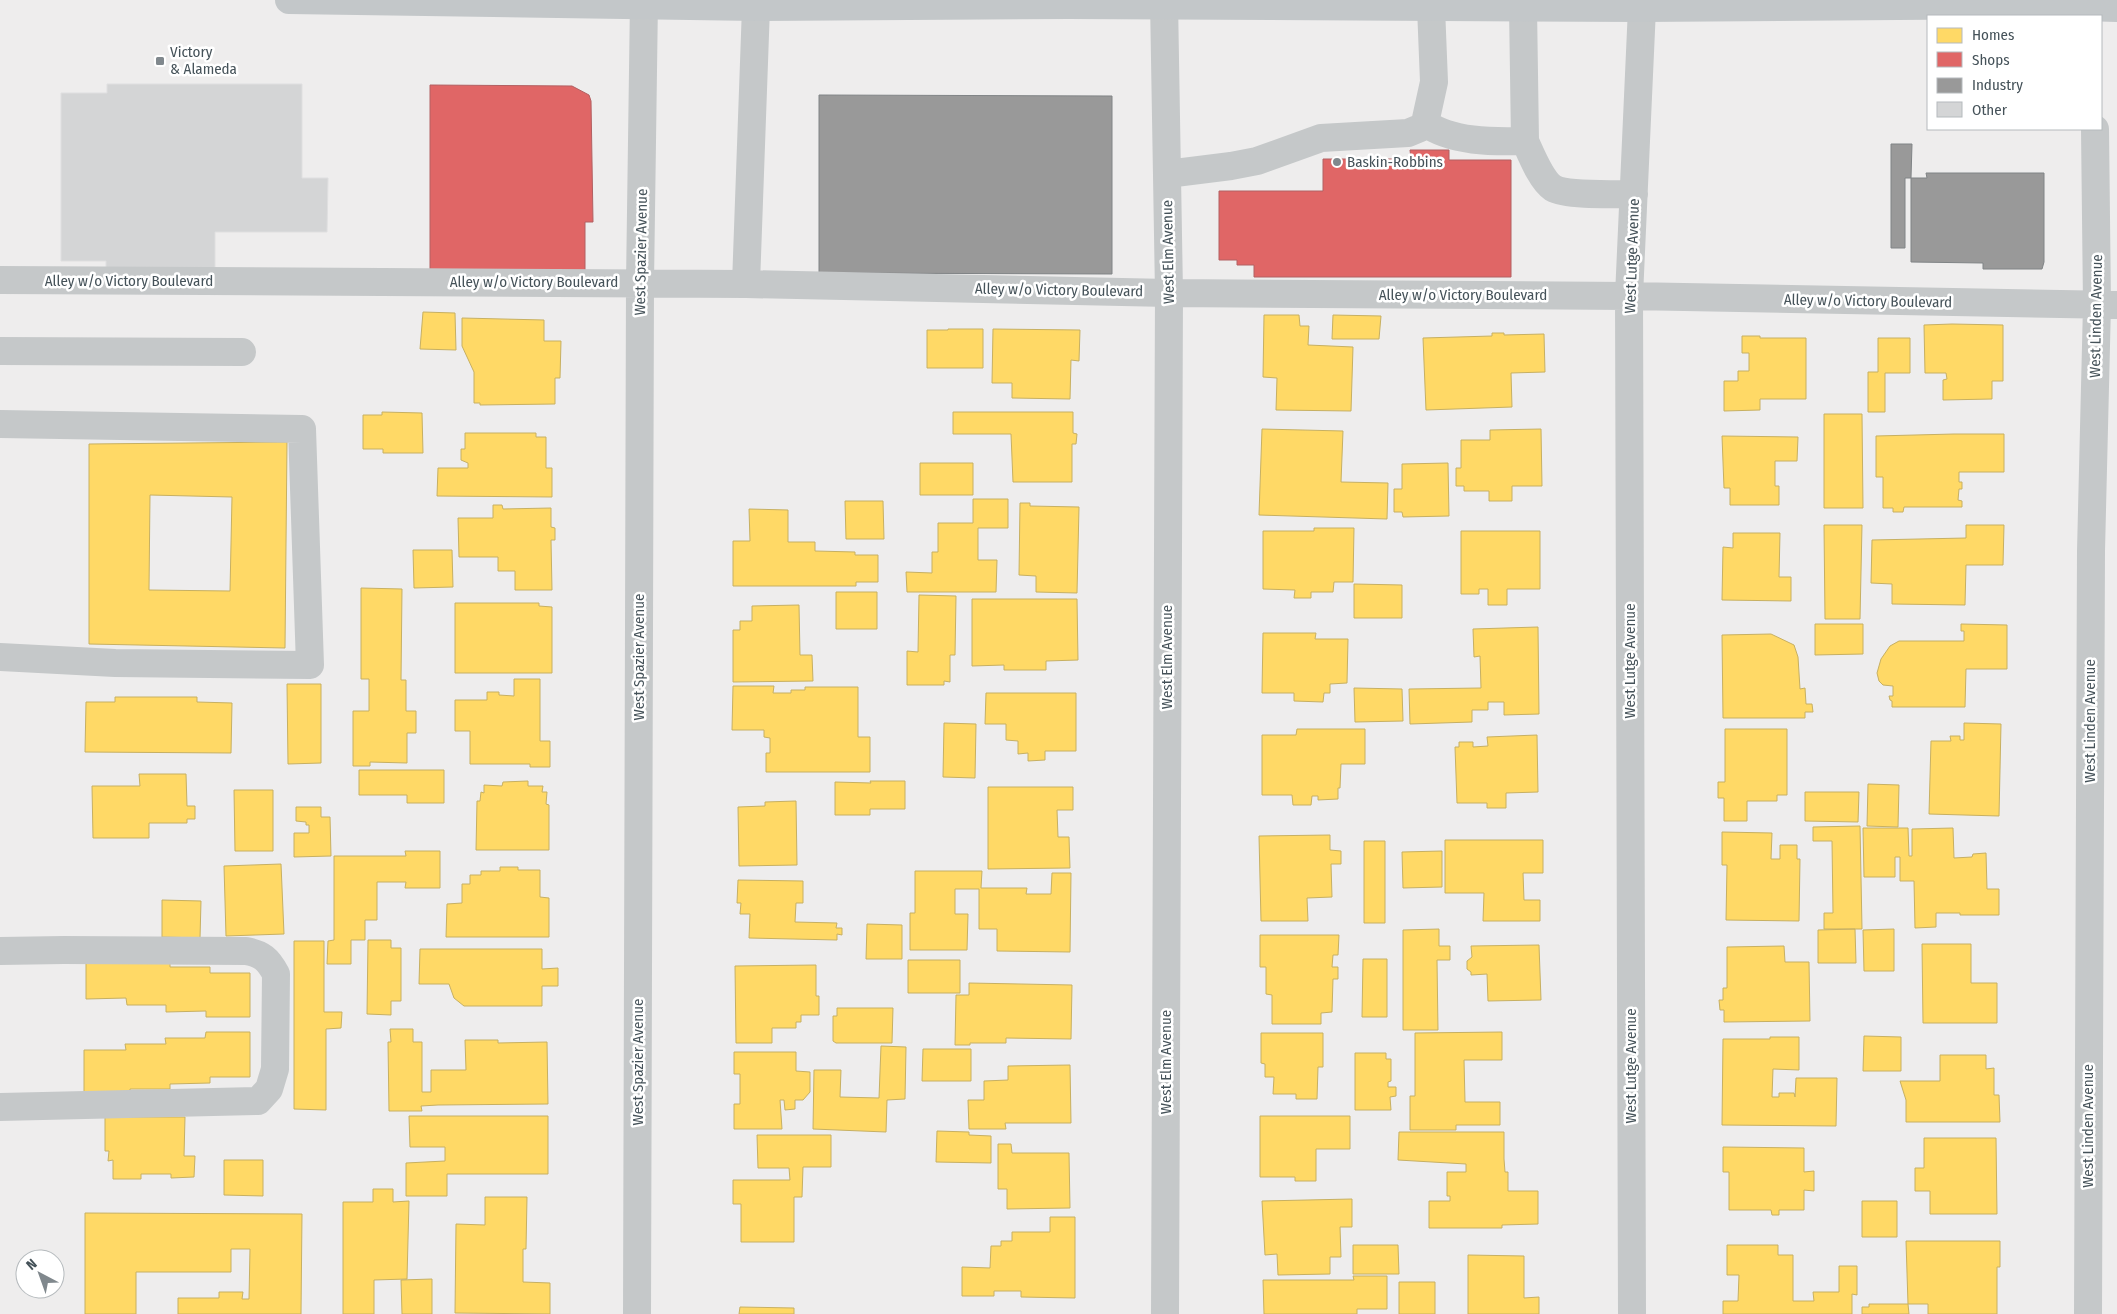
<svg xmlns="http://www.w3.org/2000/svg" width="2117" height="1314" font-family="'Fira Sans Condensed',sans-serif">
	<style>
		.homes { fill: #ffd966; stroke: #c7b062; fill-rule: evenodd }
		.shops { fill: #e06666; stroke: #b26062 }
		.industry { fill: #999; stroke: #808486 }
		.building { fill: #d4d5d6; stroke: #dfdfe0 }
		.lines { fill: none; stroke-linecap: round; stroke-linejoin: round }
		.minor { stroke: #c5c8c9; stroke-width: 28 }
		.major { stroke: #c3c7c9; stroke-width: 28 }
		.poi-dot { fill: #80888d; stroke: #fff; stroke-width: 2 }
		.labels { text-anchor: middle; stroke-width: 5; stroke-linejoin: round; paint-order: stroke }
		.poi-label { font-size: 15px; fill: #455259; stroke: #fff; text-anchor: start }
		.street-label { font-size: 15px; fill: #455259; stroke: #fff }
	</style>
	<rect width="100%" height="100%" fill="#eeeded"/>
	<path class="homes" d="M423,312L455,313L456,350L420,349Z
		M1264,315H1299L1300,326H1309L1308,345L1353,347L1351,411L1276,410L1277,378L1263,377Z
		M1333,315L1381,316L1379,339H1332Z
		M462,318L544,320V341H561L560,378H555V404L480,405V403H474V372L462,346Z
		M1952,324L2003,325V381H1992V399L1943,400V380L1947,379L1946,373H1925L1924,325Z
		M948,329H983V368H927V330H948Z
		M993,329L1080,330L1079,361L1071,360L1070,399L1012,398V383H992Z
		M1492,333H1504V335L1544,334L1545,372L1511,373L1512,407L1426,410L1423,338L1492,336Z
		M1742,336H1760V338H1806V399H1760V410L1724,411V381H1738V371H1749V353H1742Z
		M1878,338H1910V373H1885V412H1868V372H1878Z
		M382,412L422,413L423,453H383V449H363V415H382Z
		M953,412H1073V433L1077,434L1076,444H1072V482H1013L1011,434H953Z
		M1824,414H1862L1863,508H1824Z
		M1262,429L1343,431L1341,482L1388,483L1387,519L1259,515Z
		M1541,429L1542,486H1512V501H1489V491H1464V486H1456V468H1461V440H1490V430Z
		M465,433H536V437H546V468H552V497L437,496L438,468H468V463L461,460V449H465Z
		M1954,434H2004V472H1959V482H1962V489H1959L1958,500L1962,501V507H1904L1903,512H1893V508H1883V477H1876V436Z
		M1722,436L1798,437L1797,461H1775V486H1779V505H1730V488H1724Z
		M287,442L285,648L89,644V444ZM150,495L232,497L230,591L149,590Z
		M920,463H973V495H920Z
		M1448,463L1449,516L1403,517L1402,512H1394V489H1402V464Z
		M973,499H1008V528H978V560H997L996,592H907L906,572L932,573V552H938V523H973Z
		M845,501H883L884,539H846Z
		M1020,503H1030V506L1079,507L1077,593L1036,592V576L1019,575Z
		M493,505H502L503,509L551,508V527L555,528V540H551L552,590H515V571H498V557H459L458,518H493Z
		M749,509L788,510V542H815V551L855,552V555H878V582H856V586H733V541H750Z
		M1824,525H1862L1860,619H1825Z
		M1966,525H2004L2003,565H1966L1965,605L1892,604V584L1871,583L1872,540L1966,538Z
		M1314,528H1354L1353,582H1334L1333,592H1311V598H1294L1295,590L1263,589V531H1314Z
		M1461,531H1540V589H1507V605H1488V589H1479V594H1461Z
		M1733,533H1780L1779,577H1791V601L1722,600L1723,547L1733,548Z
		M413,550H452L453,587L414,588Z
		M1354,584L1402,585V618H1354Z
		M361,588L402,589L401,680H406V711H416V733H407V763L370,762V766H353V711H369V679H361Z
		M836,592H877V629H836Z
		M919,595L956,596L955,655H950V682L944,681V685H907V651L918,652Z
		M972,599H1077L1078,660L1046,661V670H1004V665L972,666Z
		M455,603H539V606L552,607V673H455Z
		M799,605L800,655H812L813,681L733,682V630H740V621H752V606Z
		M1815,624H1863V654L1815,655Z
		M1961,624L2007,625V669H1966L1965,707H1892V701L1890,700L1889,696H1893V686L1883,685L1879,681L1877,673L1881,659L1890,646L1899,641H1964V631H1961Z
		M1538,627L1539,714L1504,715V702H1488V710H1472V722L1410,724L1409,689L1481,688L1480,656L1474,657L1473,629Z
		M1263,633H1316L1315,639H1348L1347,683L1330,684V693H1324L1323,702L1294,701V693H1262Z
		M1771,634L1794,645L1798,657L1800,689L1805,688L1806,704H1812L1813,712H1805V718H1723L1722,635Z
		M514,679H540V741H550V767H530V764H470V731H455V700H487V692H499V695L514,696Z
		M287,684H321V763L288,764Z
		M733,686H774L773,693H791V690H805V687H858V737H870V772H766V753H770V738L764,737V730H732Z
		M1354,688L1402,689L1403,721L1355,722Z
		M986,693H1076V751H1045V760L1028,761V753L1018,754V741L1006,740V724H985Z
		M115,697H197V702L232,703L231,753L85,752L86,702H115Z
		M944,723L976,724L975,778L943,777Z
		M1964,723L2001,724L1999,816L1929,814L1931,741H1951L1950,736H1960V740H1964Z
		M1297,729H1365V764H1341L1340,788H1338V799L1318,800V796H1312L1311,805H1293L1292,795H1262V735H1296Z
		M1725,729H1787V795H1777V801H1747V821H1724V798H1718V782H1725Z
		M1537,735L1538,792L1506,793V808H1487V803H1457L1455,747H1459V742H1473V747L1488,746L1487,737Z
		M359,770H444V803H407V795H359Z
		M139,774H186L187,806H195V819H187V823H149V838H93L92,786H140Z
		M528,781V786H543L542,792H547L546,804L549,805V850H476L477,801H480L481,792L484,793V785L502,786L503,782Z
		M870,781H905V809H870V815H835V782L871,783Z
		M1868,784L1899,785L1898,827L1867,826Z
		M988,787H1073V810H1057L1058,837H1069L1070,868L988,869Z
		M234,790H273V851H235Z
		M1805,792H1859L1858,822L1805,821Z
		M796,801L797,865L739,866L738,807L765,806V802Z
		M296,807H321V817H330L331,856L294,857V833H309V825H306V822L296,821Z
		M1860,826L1862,929H1824V913H1833L1832,841H1813V827Z
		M1863,828H1908L1909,856H1912V829L1953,828L1954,858L1972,857L1973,854L1986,853L1987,889H1999V915H1960V913H1936V927L1915,928L1914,881H1900V857H1895V877H1864Z
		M1722,832L1772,833L1771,859H1780V845H1797V859H1800L1799,921L1726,920L1727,865H1722Z
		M1330,835V850L1341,851V864H1331L1332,897L1307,898L1308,921H1261L1259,836Z
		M1445,840H1543V873H1523L1524,900H1540V921H1483L1484,893H1445Z
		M1364,841H1385V923H1364Z
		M405,851H440V888H405L406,882H377V920H365V940H351V964H327L328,941L334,940V856H406Z
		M1442,851V887L1403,888L1402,852Z
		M281,864L284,934L226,936L224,866Z
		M500,867H518V870H540V897L549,898V937H446L447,904L462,903V884H470V875H481V871H500Z
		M915,871H982L981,888H1027L1026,894H1051L1052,873H1071L1070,952L997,951V929H979V889H955V914H968L967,950H910V913H915Z
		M738,880L803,881V903H796L795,922L837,923L836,928H842V935L837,934V940L749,938L750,914H740L741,903H737Z
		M162,900L201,901L200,938L162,937Z
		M867,924L902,925V959H866Z
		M1439,929V946H1450V960H1437L1438,1030H1403V930Z
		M1855,929L1856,963H1818V930Z
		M1894,929V971H1864L1863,930Z
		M1260,935H1339L1338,955H1333L1332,967H1338V979H1333L1332,1012L1321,1013V1024H1272V995L1266,994V967H1260Z
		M368,940H391V948H401V1001H391V1015L367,1014Z
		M294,941H324V1012H342L341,1028L326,1029V1110L294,1109Z
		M1922,944H1971V983H1997V1023H1923Z
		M1539,945L1541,1000L1488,1001L1487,974L1471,975V972L1467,969V961L1472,957L1471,946Z
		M1784,946L1785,962H1809L1810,1021L1724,1022V1010H1720L1719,1000H1723V988H1727V947Z
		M420,949H542V969L558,968V986H542V1006H464L454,998L449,984H419Z
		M86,954L170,960V967H210V973H250V1017H206V1011L166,1012V1005H127L126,998L86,999Z
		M1363,959H1387V1017H1362Z
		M908,960H960V993H908Z
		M816,965V996H819V1015H801V1022H796V1028H772V1043H736L735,966Z
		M969,983L1072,985L1071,1039L1006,1038V1043H970V1045H955L956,995H969Z
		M837,1008H893L892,1043H836L833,1041V1016H837Z
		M390,1029H413V1042H422V1092H431V1070H466L465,1040H498V1043L547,1042L548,1104L438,1105L421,1106L422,1111H389L388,1042H391Z
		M206,1032H250V1077H210V1083L170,1084V1089H130V1095H84V1050H126L125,1044H166L165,1038H205Z
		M1502,1032V1060H1464L1465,1102H1500V1125H1456V1130H1410V1096H1415V1033Z
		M1261,1033H1323V1067H1318L1317,1099H1296V1094H1273L1274,1077H1265V1064L1261,1063Z
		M1864,1036L1901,1037V1071H1863Z
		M1770,1037H1799V1070L1773,1069L1772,1097H1779V1093H1794L1795,1097L1796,1078H1837L1836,1126L1722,1125L1723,1039H1770Z
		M881,1046L906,1047L905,1099L887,1100L886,1132L813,1129L814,1070H841L840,1097L879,1098Z
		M923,1049H971V1081H922Z
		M734,1052H796V1071L810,1072V1092L803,1100H795V1109L785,1110L784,1100H780L782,1129H734V1104H740V1074H734Z
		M1355,1053H1386V1059H1391V1081L1388,1082V1087H1396V1096L1390,1097L1391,1110H1355Z
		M1940,1055H1986V1069L1994,1068V1095H1999L2000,1122H1906V1100L1900,1081H1940Z
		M1070,1065L1071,1123H1005L1006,1129H969L968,1100H984V1081L1008,1080V1066Z
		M409,1116H548V1174H447V1196H406V1163L445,1161V1147H410Z
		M1260,1116H1350V1149H1316V1181H1295V1177H1260Z
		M105,1117H185L184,1156H195L194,1177L171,1178V1174H141V1179H113V1160L108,1161L109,1151H105Z
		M937,1131L969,1132V1135L991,1136V1163L936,1162Z
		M1399,1132H1504V1159L1505,1172H1508V1191H1538V1224L1502,1225V1228H1429V1201H1450V1196H1447V1172H1466V1164L1398,1160Z
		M757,1135H831V1167H803L802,1197H794V1242H741V1204H733V1180H790L789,1168H758Z
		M1924,1138H1996L1997,1214H1930V1191H1915V1168H1924Z
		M998,1144H1011L1012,1153H1069L1070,1208L1007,1209V1189H998Z
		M1723,1147L1804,1148V1172L1814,1171V1191L1804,1190V1210H1779V1215H1772L1771,1210H1729V1172H1723Z
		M224,1160H263V1196L224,1195Z
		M373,1189H393V1202L409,1201L407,1279L374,1280V1314H343V1202H373Z
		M485,1197H527L526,1249H523V1282L550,1283V1314L455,1313L456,1224L485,1225Z
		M1352,1199V1227H1340L1341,1257H1330V1274L1278,1275L1277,1254L1265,1255L1262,1201Z
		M1862,1201H1897V1237H1862Z
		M85,1213L302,1214L301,1314H178V1298H219V1292H243L242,1299H249L250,1249H231V1272H136V1314H85Z
		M1050,1217H1075V1298L1021,1297V1291H994V1296H962V1267L990,1268L991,1246H1001V1241H1012V1232H1050Z
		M1906,1241H2000V1267H1997V1314H1928V1304H1908Z
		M1353,1245H1398L1399,1274H1353Z
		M1727,1245H1778V1255H1793V1301H1814L1813,1292H1839V1266H1857V1295L1852,1294V1314H1723V1301H1738L1739,1275H1727Z
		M1468,1255L1524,1256V1298L1539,1297V1314H1468Z
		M1353,1276H1387V1309H1357V1314H1264L1263,1280H1354Z
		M432,1279V1314H402L401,1280Z
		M1399,1282H1435V1314H1399Z
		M1869,1304H1908L1909,1314H1862V1307H1869Z
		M740,1307L794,1308V1314H739Z"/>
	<path class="shops" d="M430,85L572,86L589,95L591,101L593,222H585V273L430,272Z
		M1410,150H1449V160H1511V277H1254V265H1237V260H1219V191H1323V159H1411Z"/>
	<path class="industry" d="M819,95L1112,96V274L819,273Z
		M1891,144H1912L1911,178H1905V248H1891Z
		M1926,173H2044V262L2042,269H1983V263L1911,262V178H1927Z"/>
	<path class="building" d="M107,84H302V178H328L327,232H215V271L106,272V261H61V93H107Z"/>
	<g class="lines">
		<path class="minor" d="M1164,0L1169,293L1165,1314
			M1523,7L1525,141
			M1425,123C1451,142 1493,142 1525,141C1531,154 1541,180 1553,188C1566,196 1616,194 1634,194
			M1167,174L1231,166L1257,161L1321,138L1408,133L1420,128L1425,123L1434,82L1431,7
			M0,280L746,284L1169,293L1629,296L2117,305
			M746,284L756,7
			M0,351L242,352
			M0,424L302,429L310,665L115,663L0,657
			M0,951L64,950L246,951C262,954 268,959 276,974L275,1069L269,1089L258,1101L0,1107
			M637,1314L640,283L644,0
			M1632,1314L1629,296L1642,8
			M2088,1314L2091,551L2097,305L2095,129"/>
		<path class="major" d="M289,0L756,7L1069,5L1642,8L2018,5L2117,8"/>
	</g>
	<g class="poi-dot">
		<rect x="155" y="56" width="10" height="10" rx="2.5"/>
		<circle cx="1337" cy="162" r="5"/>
	</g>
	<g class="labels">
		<g class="poi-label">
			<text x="170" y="57">Victory<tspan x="170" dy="17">&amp; Alameda</tspan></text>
			<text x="1347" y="167">Baskin-Robbins</text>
		</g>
		<g class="street-label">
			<text transform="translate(641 252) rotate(-89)" y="5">West Spazier Avenue</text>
			<text transform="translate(1168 252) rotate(-91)" y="5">West Elm Avenue</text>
			<text transform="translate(1632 256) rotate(-88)" y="5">West Lutge Avenue</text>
			<text x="129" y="286">Alley w/o Victory Boulevard</text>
			<text x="534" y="287">Alley w/o Victory Boulevard</text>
			<text transform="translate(1059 290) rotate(1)" y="5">Alley w/o Victory Boulevard</text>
			<text x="1463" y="300">Alley w/o Victory Boulevard</text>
			<text transform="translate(1868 301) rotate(1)" y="5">Alley w/o Victory Boulevard</text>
			<text transform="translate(2096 316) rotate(-89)" y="5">West Linden Avenue</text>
			<text transform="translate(639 657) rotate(-90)" y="5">West Spazier Avenue</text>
			<text transform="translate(1167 657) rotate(-90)" y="5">West Elm Avenue</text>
			<text transform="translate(1630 661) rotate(-90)" y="5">West Lutge Avenue</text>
			<text transform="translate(2090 721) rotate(-90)" y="5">West Linden Avenue</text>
			<text transform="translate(638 1062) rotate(-90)" y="5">West Spazier Avenue</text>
			<text transform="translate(1166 1062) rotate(-90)" y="5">West Elm Avenue</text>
			<text transform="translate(1631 1066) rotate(-90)" y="5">West Lutge Avenue</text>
			<text transform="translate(2088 1126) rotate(-90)" y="5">West Linden Avenue</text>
		</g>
	</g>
	<rect x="1927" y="15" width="175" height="115" fill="#ffffff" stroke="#b5babd"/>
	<rect x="1937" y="28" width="25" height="15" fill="#ffd966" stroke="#b5babd"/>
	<text x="1972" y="40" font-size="15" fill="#455259">Homes</text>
	<rect x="1937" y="52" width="25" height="15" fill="#e06666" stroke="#b5babd"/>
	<text x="1972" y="65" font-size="15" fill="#455259">Shops</text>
	<rect x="1937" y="78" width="25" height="15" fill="#999999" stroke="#b5babd"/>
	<text x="1972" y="90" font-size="15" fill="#455259">Industry</text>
	<rect x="1937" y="102" width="25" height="15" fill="#d4d5d6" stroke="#b5babd"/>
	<text x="1972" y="115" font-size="15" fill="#455259">Other</text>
	<g transform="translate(40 1274) rotate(319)"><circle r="24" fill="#ffffff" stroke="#b5babd"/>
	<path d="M0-4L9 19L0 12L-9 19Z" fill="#80888d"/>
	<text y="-8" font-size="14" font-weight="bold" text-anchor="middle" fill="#455259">N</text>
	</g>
</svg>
